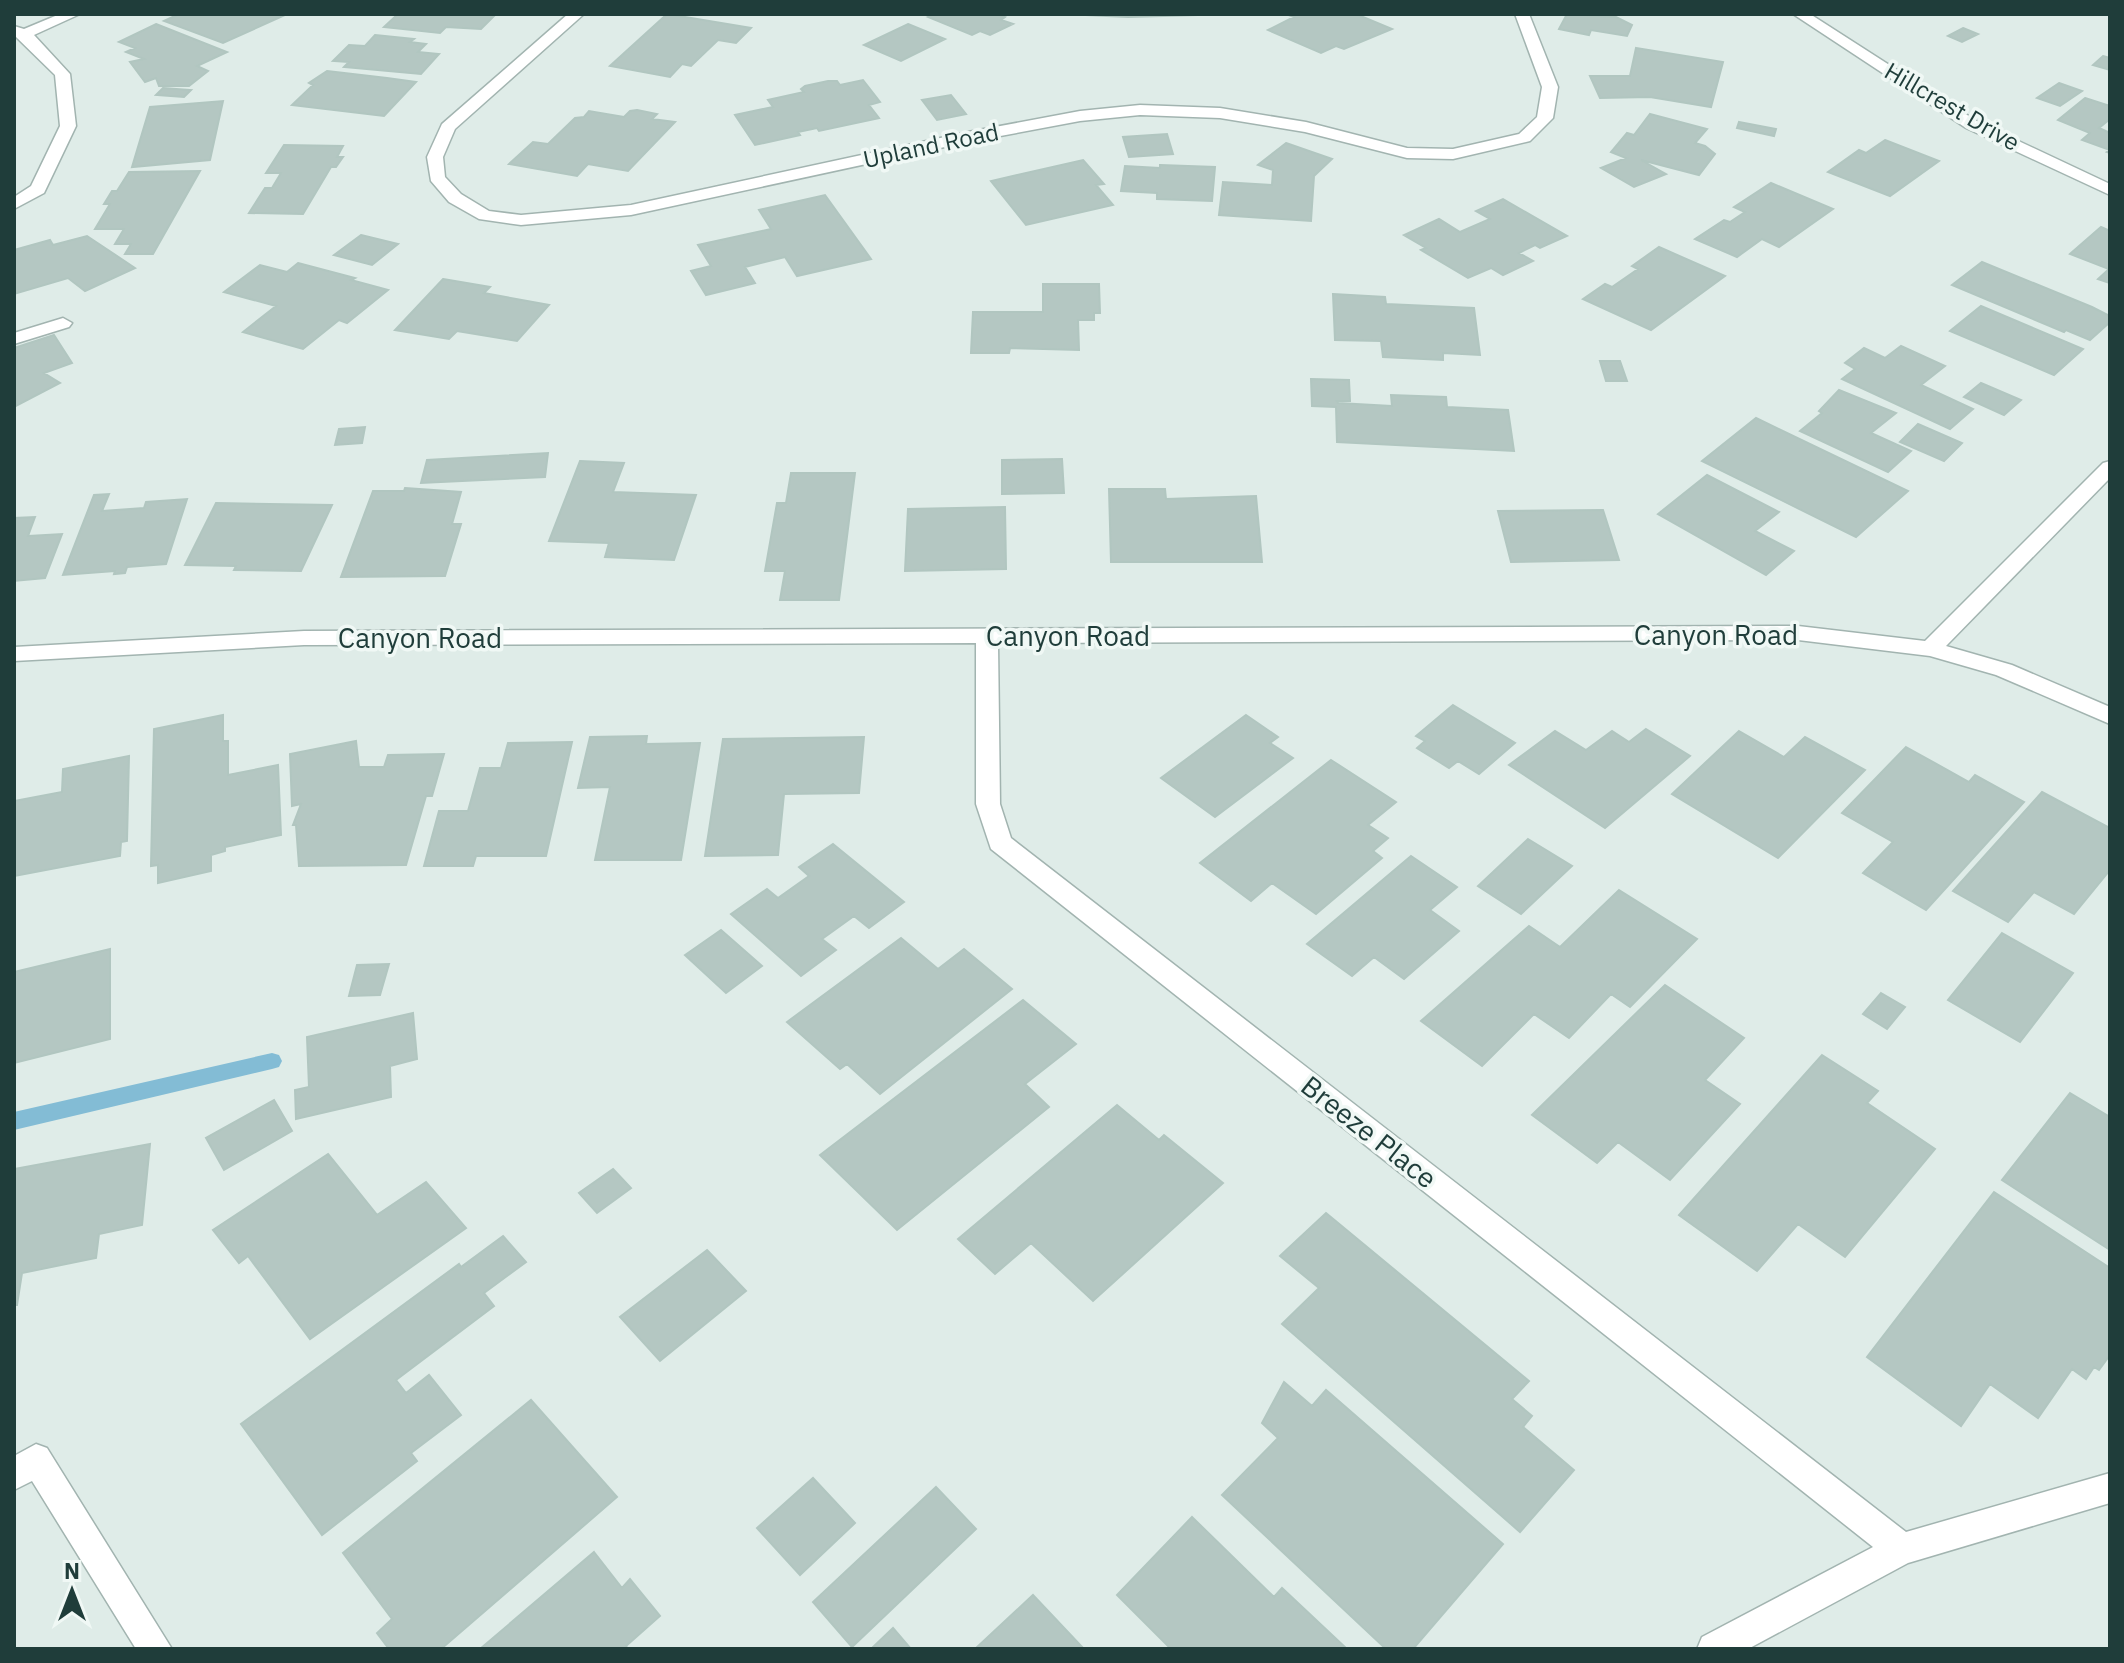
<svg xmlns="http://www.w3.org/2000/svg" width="2124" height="1663" font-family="'IBM Plex Sans',sans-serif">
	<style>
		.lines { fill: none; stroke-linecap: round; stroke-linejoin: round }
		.stream { fill: #83bcd5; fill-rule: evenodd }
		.building { fill: #b4c7c2; stroke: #b1c6c0; stroke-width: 2 }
		.minor-casing { stroke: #a2b4b0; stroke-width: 3 }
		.minor { fill: #fff; fill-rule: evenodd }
		.labels { text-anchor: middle; stroke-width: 7; stroke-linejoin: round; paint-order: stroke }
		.far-street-label { font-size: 24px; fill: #1f3d3a; stroke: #f0f8f5 }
		.street-label { font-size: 28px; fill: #1f3d3a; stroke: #f0f8f5 }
	</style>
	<rect width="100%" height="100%" fill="#dfece8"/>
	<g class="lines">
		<path class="stream" d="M272,1053L279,1055L282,1061L279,1067L272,1069L14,1130V1112Z"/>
	</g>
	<path class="building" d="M179,14H287L223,43L164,21Z
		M398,14H496L481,29L446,27L440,33L384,27Z
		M667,14L751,28L736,43L718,40L691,66L682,64L670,77L610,66Z
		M934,14H997L1005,17L1001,20L1013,24L990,35L980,31L972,35L928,17Z
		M1064,14H1195L1196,15L1128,17Z
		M1286,14H1356L1392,29L1344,49L1336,46L1321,53L1268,30L1294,17Z
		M1567,14L1616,17L1632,25L1627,36L1591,30L1589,35L1559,29Z
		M156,24L227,52L197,66L208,71L189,86H159L156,78L145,82L130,62L144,59L126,52L135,48L119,42Z
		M908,24L945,39L901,61L864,45Z
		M1963,28L1978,34L1962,42L1948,36Z
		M375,35L414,39L410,42L426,44L418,52L439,54L421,74L344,67L349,62L333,61L349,45L365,46Z
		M1636,48L1723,62L1711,107L1650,97L1600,98L1590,76H1630Z
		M2103,56L2110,58V70L2093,65Z
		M327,71L387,78L416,82L384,116L292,105L313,85L309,83Z
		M863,80L880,102L869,105L879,118L819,131L817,128L798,132L800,135L755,145L735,115L773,107L768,100L804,92L801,89L805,86L828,81H837L840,85Z
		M2059,83L2082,91L2060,106L2037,98Z
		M163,88L191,90L184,97L156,95Z
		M951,95L966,114L937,120L922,100Z
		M2085,98L2110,106V119L2099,128L2110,133V153L2107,152L2110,150L2082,140L2090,133L2058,120Z
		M223,101L210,160L132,167L150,107Z
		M637,110L657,114L652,119L675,122L628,171L588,164L577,176L509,164L533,142L548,144L575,118L584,117L589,111L624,117L630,111Z
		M1650,114L1707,129L1695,143L1705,146L1715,154L1699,175L1641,160L1666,174L1634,187L1601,168L1626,158L1611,152L1627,133L1634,135Z
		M1739,122L1776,129L1774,136L1737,128Z
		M1167,134L1173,154L1129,157L1123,137Z
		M1885,140L1939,161L1890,196L1828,172L1859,150L1866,153Z
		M1286,143L1332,159L1314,176L1311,221L1219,215L1223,182L1272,185L1273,170L1258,165Z
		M284,145L343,146L337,157H343L336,167H331L303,214L249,213L265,188H272L281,173H266Z
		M1083,160L1104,184L1096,185L1113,205L1026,225L991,181Z
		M1160,165L1215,167L1212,201L1157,199V193L1121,191L1125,166L1160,168Z
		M200,171L153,254H125L131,244H115L124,229H95L110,204H104L112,191H117L129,172Z
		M1771,183L1833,209L1779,247L1762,239L1737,257L1695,239L1724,220L1730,222L1745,212L1734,207Z
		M825,195L871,259L797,276L785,257L745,267L755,283L706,295L691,271L711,266L698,245L771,229L759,210Z
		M1503,199L1567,236L1540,248L1535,245L1519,253L1533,261L1503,275L1491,268L1468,278L1421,250L1426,248L1404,235L1439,219L1460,232L1490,219L1476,211Z
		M2101,227L2110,231V283L2098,279L2109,269L2070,254Z
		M361,235L398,244L372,265L334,255Z
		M87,236L135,268L85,291L68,278L14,294V250L50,240L53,245Z
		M1659,247L1725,276L1651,330L1583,299L1605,284L1612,287L1638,269L1632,266Z
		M1982,262L2092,307L2110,316V322L2090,340L2066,330L2064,332L1952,285Z
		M298,263L355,278L351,280L388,290L347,323L339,320L303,349L243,332L276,306L224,292L260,265L287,272Z
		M443,279L490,287L484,293L549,305L517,341L457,331L449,339L395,330Z
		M1043,284H1099L1100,313H1094V320H1078L1079,350L1010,348L1009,353H971L973,312H1043Z
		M1333,294L1385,297L1386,304L1474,308L1480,355L1443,353V360L1383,357L1381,341L1335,340Z
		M1981,306L2083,349L2054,375L1950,331Z
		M54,335L72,363L44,373L60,383L16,406L14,348Z
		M1901,346L1945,366L1921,385L1973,409L1950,429L1842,379L1855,369L1845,363L1864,348L1885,358Z
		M1600,361H1620L1627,381H1606Z
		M1311,379L1349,380L1350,401H1337L1338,403L1392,406L1391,395L1446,397L1447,407L1508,410L1514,451L1337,442L1336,407L1312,406Z
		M1981,383L2021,400L2004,415L1964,397Z
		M1839,390L1896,413L1871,433L1911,451L1888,472L1800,431L1822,413L1819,411Z
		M1756,418L1908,491L1856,537L1702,461Z
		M1918,424L1962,443L1944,461L1900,442Z
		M365,427L362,443L335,445L339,429Z
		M548,453L545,477L421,483L427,460Z
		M1062,459L1064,493L1002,494V460Z
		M580,461L624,463L613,492L696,495L674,560L605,557L609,543L549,541Z
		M791,473H855L839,600H780L785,571H765L777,503H786Z
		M1707,475L1779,512L1755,531L1794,551L1766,575L1658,514Z
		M405,488L461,492L452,524H461L445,576L341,577L373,491H404Z
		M1109,489H1165L1166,499L1256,496L1262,562H1111Z
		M109,494L102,511L144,508L146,502L187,499L166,564L127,567L125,573L114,574L115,571L63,575L94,495Z
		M216,503L332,505L301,571L234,570L236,566L185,565Z
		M1005,507L1006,569L905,571L908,509Z
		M1603,510L1619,560L1511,562L1498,511Z
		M35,517L28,536L62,534L45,578L14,581V518Z
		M1453,705L1515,743L1479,774L1458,761L1449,768L1417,748L1425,741L1416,736Z
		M223,715V741H228V775L278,765L281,835L225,847V851L211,855V871L158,883V865L151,866L154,729Z
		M1246,715L1278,737L1270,743L1293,758L1215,817L1161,778Z
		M1646,729L1690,756L1605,828L1509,765L1555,731L1586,750L1612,731L1629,742Z
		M1739,731L1784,757L1805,737L1865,770L1778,858L1672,794Z
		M647,736L646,744L700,743L681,860H595L610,787L578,788L590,737Z
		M864,737L859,793L784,794L778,855L705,856L723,739Z
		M356,741L359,767H384L388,755L444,754L432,796H426L406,865L299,866L296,825H293L301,804L292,806L290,754Z
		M572,742L546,856H476L473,866H424L439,811H468L480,768H501L508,743Z
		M1906,747L1969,782L1975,775L2024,802L1926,910L1863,873L1893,842L1842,813Z
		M129,756L127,841L121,842L120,856L14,876V801L62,792L63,769Z
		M1331,760L1396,802L1368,825L1388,838L1373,851L1382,858L1316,914L1272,883L1251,901L1200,863Z
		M2042,792L2110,828V870L2074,914L2034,892L2008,922L1953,891Z
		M1528,839L1572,866L1521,914L1478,886Z
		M833,844L904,902L869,928L854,916L822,939L836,950L801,976L731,914L767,889L778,898L809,876L799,867Z
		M1411,856L1457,887L1430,910L1459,931L1404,979L1374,957L1352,976L1307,944Z
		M1619,890L1697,939L1630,1007L1611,994L1569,1038L1534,1014L1482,1066L1421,1021L1529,926L1560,947Z
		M721,930L762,966L726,993L685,955Z
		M2002,933L2073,973L2020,1042L1948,1000Z
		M901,938L938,969L964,949L1012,989L880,1094L847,1064L840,1069L787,1022Z
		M110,949V1039L14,1063V972Z
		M389,964L380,995L349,996L357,965Z
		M1665,985L1744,1038L1705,1080L1740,1104L1670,1180L1618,1142L1597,1163L1532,1115Z
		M1881,993L1905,1007L1887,1029L1863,1014Z
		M1023,1000L1076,1044L1025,1084L1049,1107L897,1230L820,1155Z
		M413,1013L417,1059L390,1066L391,1097L296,1119L295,1090L309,1087L307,1037Z
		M1822,1055L1878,1091L1867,1103L1935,1149L1845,1257L1798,1224L1757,1271L1679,1215Z
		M2070,1093L2110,1117V1250L2002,1180Z
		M274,1100L292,1131L224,1170L206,1138Z
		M1117,1105L1159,1140L1164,1135L1223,1183L1093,1301L1031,1243L995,1274L958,1239Z
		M150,1144L142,1225L99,1234L96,1258L22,1273L17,1305H14V1169Z
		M328,1154L377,1215L426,1182L466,1228L310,1339L248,1256L239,1263L213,1230Z
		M613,1169L631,1188L597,1213L579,1193Z
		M1994,1192L2110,1268V1355L2099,1370L2094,1367L2086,1379L2072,1369L2038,1418L1990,1384L1961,1426L1867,1357Z
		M1326,1213L1529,1381L1512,1399L1532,1416L1523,1427L1574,1470L1520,1532L1282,1324L1319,1288L1280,1256Z
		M503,1236L526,1262L484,1293L494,1306L396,1380L406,1393L429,1375L461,1415L411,1453L417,1461L322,1535L241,1424L459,1264L461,1267Z
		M707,1250L746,1291L660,1361L620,1317Z
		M1284,1382L1312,1406L1326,1390L1503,1544L1413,1649H1386L1222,1495L1278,1438L1262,1423Z
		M531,1400L617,1497L441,1649H389L377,1633L392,1619L343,1553Z
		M813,1478L855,1523L800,1575L757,1528Z
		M936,1487L976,1529L852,1647L813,1602Z
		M1192,1517L1274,1597L1282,1588L1347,1649H1171L1117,1595Z
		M594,1552L622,1588L630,1579L660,1616L626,1646L628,1649H480Z
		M1033,1595L1084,1649H975Z
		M893,1628L911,1649H871Z"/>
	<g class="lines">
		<g class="minor-casing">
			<path id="minor" d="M60,14H80L34,35L70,74L76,126L44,193L14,209V197L31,186L60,126L55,75L14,35V26L24,29Z
				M568,14H584L455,129L443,157L445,177L461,194L489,211L521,215L631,205L968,132L1080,111L1140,105L1220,108L1306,122L1407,148L1453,149L1519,134L1537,117L1542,87L1515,14H1529L1558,87L1553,118L1530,141L1453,159L1407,158L1305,132L1220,118L1140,115L1080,121L968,142L631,215L521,225L479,219L449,202L431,181L427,157L442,124Z
				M1793,14H1810L1978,122L2110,184V195L1966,128Z
				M63,318L72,323L69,327L14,344V333Z
				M2110,461V478L1946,646L2012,665L2110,707V724L1996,675L1930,656L1798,640L998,643L1000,804L1011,838L1906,1532L2110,1473V1503L1908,1563L1748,1649H1697L1702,1637L1873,1547L991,849L976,804V643L304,645L14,661V647L304,631L1798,626L1925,641L2103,463Z
				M36,1444L47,1448L172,1649H136L32,1481L14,1490V1456Z"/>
		</g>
		<use href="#minor" class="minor"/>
	</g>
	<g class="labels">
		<g class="far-street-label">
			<text transform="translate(1952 107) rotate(30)" y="8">Hillcrest Drive</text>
			<text transform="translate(931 146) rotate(-12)" y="8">Upland Road</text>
		</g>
		<g class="street-label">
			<text x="1716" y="645">Canyon Road</text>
			<text x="1068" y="646">Canyon Road</text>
			<text x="420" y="648">Canyon Road</text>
			<text transform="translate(1369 1132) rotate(38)" y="10">Breeze Place</text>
		</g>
	</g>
	<rect width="2124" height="1663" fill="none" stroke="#1f3d3a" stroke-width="32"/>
	<g transform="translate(72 1591)" stroke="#f0f8f5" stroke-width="6" paint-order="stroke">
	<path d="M0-6L14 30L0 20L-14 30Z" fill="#1f3d3a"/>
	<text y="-12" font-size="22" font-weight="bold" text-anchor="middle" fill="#1f3d3a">N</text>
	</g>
</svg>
